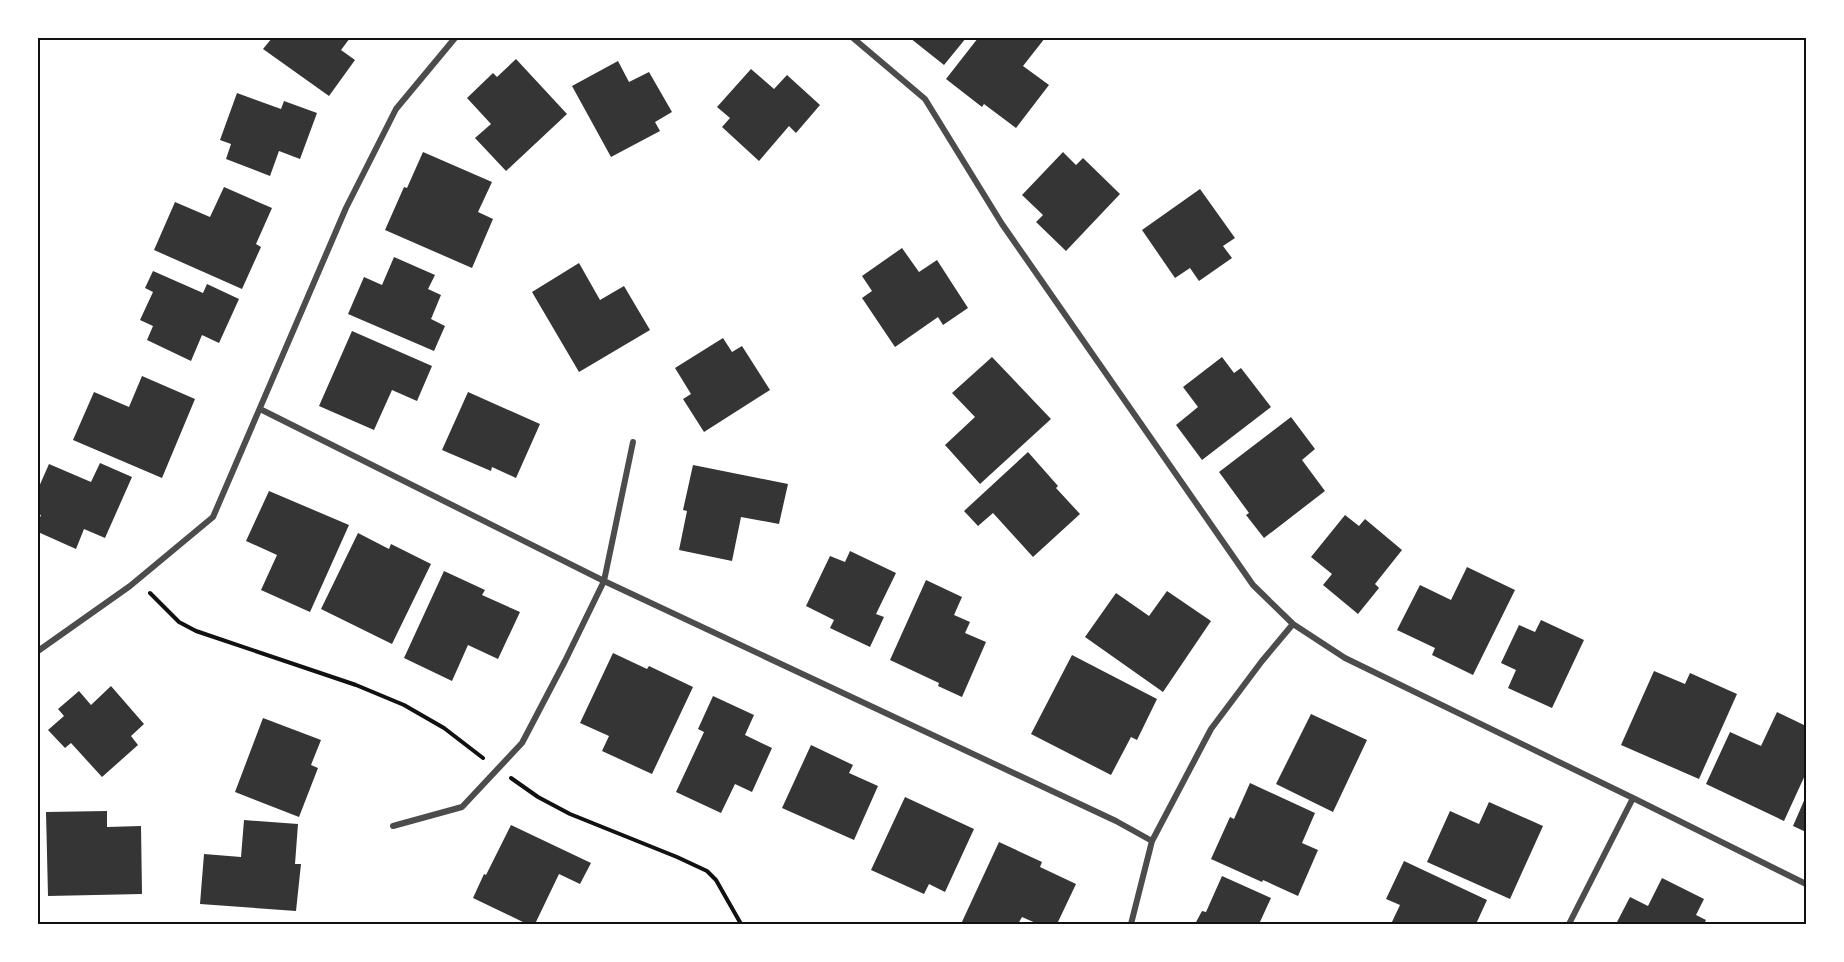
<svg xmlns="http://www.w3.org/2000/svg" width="1844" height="962" font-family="'Golos Text',sans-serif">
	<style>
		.building { fill: #353535 }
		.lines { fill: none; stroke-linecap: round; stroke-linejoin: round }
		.path { stroke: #111; stroke-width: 4 }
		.minor { stroke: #4c4c4c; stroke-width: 6 }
		.neatline { fill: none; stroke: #111; stroke-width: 2 }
	</style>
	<rect width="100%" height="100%" fill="#fff"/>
	<path class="building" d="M272,38H350L341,50L355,60L329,96L263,49Z
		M910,38H966L944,65Z
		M978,38H1045L1023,66L1049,85L1016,128L984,104L982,107L946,79Z
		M516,59L567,114L506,171L475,138L491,124L467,98L493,73L497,77Z
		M618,61L629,82L649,72L672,112L655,122L660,131L611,157L572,86Z
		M751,69L774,89L787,75L820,105L796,133L789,126L759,161L722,127L730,118L717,107Z
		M237,93L281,109L284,101L317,113L300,159L279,151L270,176L226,159L231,144L220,140Z
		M423,152L492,182L478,212L493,219L472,268L385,230L404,187L407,188Z
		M1063,152L1076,165L1083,158L1120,194L1066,251L1036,222L1043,215L1022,195Z
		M224,187L272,208L256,244L261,247L242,289L154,250L175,202L210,217Z
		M1200,189L1235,238L1223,246L1232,258L1199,281L1190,268L1175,278L1142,230Z
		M902,248L919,272L937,260L968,308L943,325L938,317L895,347L862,298L872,291L862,276Z
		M394,257L435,275L428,289L441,295L431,319L445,326L434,351L348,314L364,277L382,285Z
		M579,263L600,300L624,286L650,330L579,372L532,292Z
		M153,271L203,293L207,284L239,299L219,343L202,335L191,361L147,340L153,326L140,320L153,292L145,288Z
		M352,331L432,366L417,401L392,390L374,430L319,406Z
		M723,338L732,352L742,346L770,390L704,432L683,399L691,394L675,368Z
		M992,357L1051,419L980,484L945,445L975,417L952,393Z
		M1222,357L1234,373L1241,368L1271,407L1202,460L1176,425L1198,407L1183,387Z
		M142,376L195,399L162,478L73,440L94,392L129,407Z
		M468,392L540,424L516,478L492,467L491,471L442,450Z
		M1291,417L1315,449L1302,460L1325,491L1264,538L1246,515L1249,513L1219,472Z
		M1028,452L1058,486L1056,488L1080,514L1033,557L993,513L978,526L964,511Z
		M100,463L132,477L105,538L84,529L76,549L38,532V522L41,515L38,514V489L49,464L91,482Z
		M693,465L788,484L779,524L741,517L732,561L679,550L687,511L683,510Z
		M269,491L349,525L310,612L261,590L277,555L246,541Z
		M1345,515L1359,526L1365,519L1402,550L1375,584L1379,588L1358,614L1323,585L1332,574L1311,557Z
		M358,533L389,549L391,544L431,564L392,644L321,609Z
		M850,551L896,573L876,614L884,617L870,647L830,628L834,620L806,606L830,556L845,562Z
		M1467,567L1515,590L1473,675L1432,655L1435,648L1397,630L1420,585L1451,600Z
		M444,571L485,590L482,595L520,612L498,659L468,645L452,681L404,658Z
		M926,580L962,597L954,615L970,622L965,633L986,642L962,697L938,686L939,683L890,660Z
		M1167,591L1211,621L1163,692L1085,637L1116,593L1149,616Z
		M1541,620L1584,640L1552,708L1508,688L1516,670L1501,663L1519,625L1535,632Z
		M613,653L647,669L649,666L693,687L652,774L602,751L609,736L580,723Z
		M1072,655L1157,699L1137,740L1131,737L1111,775L1031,734Z
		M1654,671L1685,684L1690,673L1737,694L1699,779L1621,745Z
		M111,686L144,724L131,736L138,745L102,777L71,743L65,748L48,730L64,716L58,709L79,691L91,705Z
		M713,696L754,715L745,735L772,748L752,792L735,784L721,813L676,792L704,732L698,729Z
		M1777,712L1806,726V773L1784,821L1706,784L1730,732L1761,746Z
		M1311,714L1367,740L1333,812L1276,784Z
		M263,718L321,740L311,765L318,768L299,817L235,792Z
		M811,745L853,765L849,773L878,786L854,840L782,808Z
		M1250,783L1315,813L1302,843L1318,850L1298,896L1263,880L1262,882L1211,859L1230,817L1234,819Z
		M1806,796V832L1793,826Z
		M905,797L974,829L945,892L929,884L924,894L871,870Z
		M1489,802L1543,826L1510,899L1427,862L1450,811L1479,824Z
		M107,811V827L141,826L142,894L48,896L46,812Z
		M244,820L298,824L295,864H301L296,911L200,904L204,854L241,857Z
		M511,825L591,863L580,884L559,874L535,924H527L473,898L484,874L486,875Z
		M999,842L1042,862L1040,867L1076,884L1057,924H1038L1022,917L1018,924H961Z
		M1404,861L1487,900L1476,924H1391L1400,905L1386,899Z
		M1222,876L1271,898L1259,924H1195L1202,911L1206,912Z
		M1662,878L1704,899L1696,915L1706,920L1704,924H1616L1630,897L1648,906Z"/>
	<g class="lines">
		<path class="path" d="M150,593L179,622L196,631L356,685L404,705L444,728L483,758
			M511,778L538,797L570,814L677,857L707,871L716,880L741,924"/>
		<path class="minor" d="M853,38L925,99L1002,224L1253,585L1293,624L1345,658L1633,798L1806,884
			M260,409L604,581L1116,821L1152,841
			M38,651L130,586L213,517L346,208L396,109L455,38
			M393,826L462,807L522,743L565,661L604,581L633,442
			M1131,924L1152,841L1211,729L1262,661L1293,624
			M1569,924L1633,798"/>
	</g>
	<rect width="1844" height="962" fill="none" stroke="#ffffff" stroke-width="78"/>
	<rect x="39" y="39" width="1766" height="884" class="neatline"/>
</svg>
